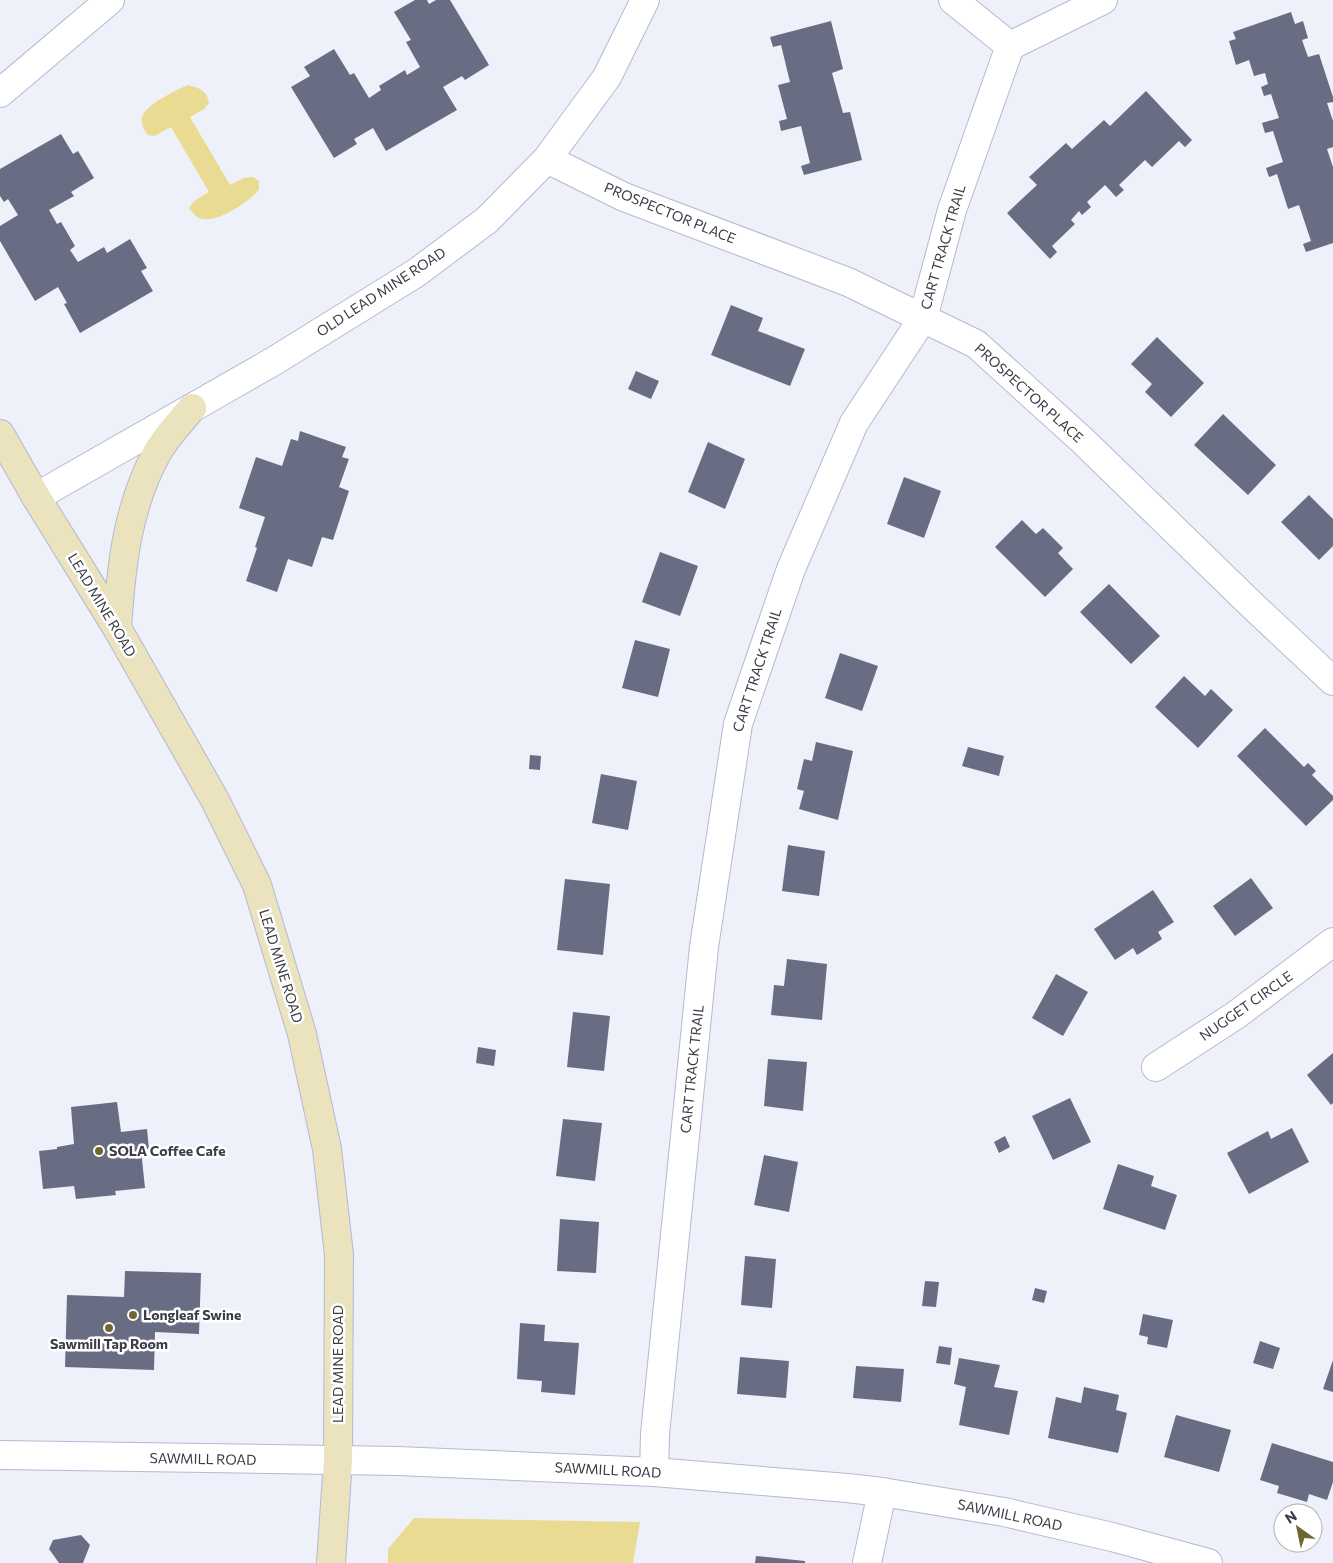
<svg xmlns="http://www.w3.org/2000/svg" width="1333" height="1563" font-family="Commissioner,sans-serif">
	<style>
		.green { fill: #e9db92 }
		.building { fill: #696d83 }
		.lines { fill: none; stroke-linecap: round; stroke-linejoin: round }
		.minor-casing { stroke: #b5b9d2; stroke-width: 30 }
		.tertiary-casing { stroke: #b5b9d2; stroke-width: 30 }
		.secondary-casing { stroke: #b5b9d2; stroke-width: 30 }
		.minor { stroke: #fff; stroke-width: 28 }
		.tertiary { stroke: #fff; stroke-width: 28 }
		.secondary { stroke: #eae3be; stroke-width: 28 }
		.poi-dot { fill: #706632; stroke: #fff; stroke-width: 2 }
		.labels { text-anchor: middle; stroke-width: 5; stroke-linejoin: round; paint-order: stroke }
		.street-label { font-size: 14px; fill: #3a3c46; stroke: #fff }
		.poi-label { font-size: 14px; font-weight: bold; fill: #3a3c46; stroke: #fff; text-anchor: start }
	</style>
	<rect width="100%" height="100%" fill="#eef0fa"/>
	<path class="green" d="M188,85C199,88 207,90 209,103L204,109L190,117L230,185L244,178L253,177L259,181V190C248,202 214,227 197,217C194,215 192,211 189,208L194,201L209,192L171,127L154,136L148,135C135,118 144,110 159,100C169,94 178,89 188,85Z
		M414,1518L640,1522L633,1563H388V1549Z"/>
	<path class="building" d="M415,0H427L429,4L436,0H450L489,65L465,80L462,76L443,87L457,110L386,151L373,128L354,139L357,144L334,158L291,87L310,76L304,67L334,49L350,75L354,73L369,98L381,90L379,86L405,70L407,75L420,67L406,42L411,40L394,12Z
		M1291,12L1295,24L1303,21L1308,38L1302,40L1308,57L1319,54L1333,97V102L1327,103L1333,121V147L1327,149L1333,167V243L1306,252L1303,244L1311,241L1299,205L1288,209L1277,174L1269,177L1266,168L1283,162L1273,131L1265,133L1262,123L1279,118L1271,94L1264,96L1261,87L1268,84L1265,73L1254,76L1249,60L1236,65L1229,41L1236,39L1233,32Z
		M831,21L843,69L832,73L843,113L850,112L862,160L804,175L801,166L810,163L801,126L781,131L779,121L787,119L778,85L790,82L781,45L773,47L770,37Z
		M1146,91L1192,140L1185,147L1179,141L1152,167L1145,160L1119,185L1124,190L1116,197L1105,185L1087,202L1091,207L1082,215L1079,211L1071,220L1075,224L1052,246L1057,252L1050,259L1007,213L1037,185L1029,177L1066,143L1072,149L1104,120L1110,126Z
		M61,134L73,154L78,151L94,178L71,192L74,196L49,210L57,224L61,222L75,246L70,250L78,262L104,247L107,253L130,239L147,268L141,271L153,291L80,333L64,304L67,303L58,287L35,301L0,241V226L18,215L8,199L4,202L0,196V169Z
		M731,305L763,318L758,331L805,349L790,386L711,355Z
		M1157,337L1204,383L1171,417L1145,392L1152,384L1131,364Z
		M636,371L659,381L651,399L628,389Z
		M1223,414L1276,465L1248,495L1194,445Z
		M300,431L346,447L342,457L349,459L339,487L349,491L333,540L322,537L312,567L288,559L277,592L246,581L257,548L255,547L265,517L239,508L256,457L282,466L291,439L298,441Z
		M708,442L745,459L725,509L688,492Z
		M904,477L941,491L924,538L887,524Z
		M1309,495L1333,519V546L1319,560L1281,522Z
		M1022,520L1036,534L1043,528L1063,548L1058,553L1073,569L1045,597L995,547Z
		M660,552L698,566L680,616L642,602Z
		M1109,584L1160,636L1131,664L1080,612Z
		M635,640L670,649L658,697L622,688Z
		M840,653L878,666L862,711L825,698Z
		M1184,676L1205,696L1211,689L1233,710L1198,748L1155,707Z
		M1265,728L1304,767L1308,763L1316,771L1312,775L1333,796V800L1306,826L1237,756Z
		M816,742L853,751L838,820L799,809L804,791L797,789L804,759L812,761Z
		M968,747L1004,756L999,776L962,766Z
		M530,755L541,756L540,770L529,769Z
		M601,774L637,781L628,830L592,823Z
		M788,845L825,851L819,896L782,891Z
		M1251,878L1273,908L1235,936L1213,906Z
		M565,879L610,884L603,955L557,950Z
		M1153,890L1174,922L1158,932L1162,939L1137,955L1133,948L1115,960L1094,929Z
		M787,959L827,964L822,1020L771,1015L774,985L784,986Z
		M1056,974L1088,992L1063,1036L1032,1018Z
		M573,1012L610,1016L604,1071L567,1067Z
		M478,1047L496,1050L494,1066L476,1063Z
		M1333,1053V1103L1331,1105L1307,1075Z
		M768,1059L807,1062L803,1111L764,1106Z
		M1070,1098L1091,1142L1053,1160L1032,1116Z
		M117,1102L121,1132L147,1129L149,1149L141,1150L145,1188L115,1191L116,1195L76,1199L74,1186L43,1189L39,1151L57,1149V1147L74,1144L71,1107Z
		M563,1119L602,1123L595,1181L556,1176Z
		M1292,1128L1309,1162L1249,1194L1227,1153L1268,1131L1271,1139Z
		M1005,1136L1010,1147L999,1153L994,1142Z
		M764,1155L798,1162L789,1212L754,1205Z
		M1118,1164L1154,1176L1151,1186L1177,1195L1165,1230L1103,1209Z
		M560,1219L599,1222L596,1273L557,1271Z
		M745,1256L776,1259L772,1308L741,1305Z
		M125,1271L201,1273L199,1334L155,1332L154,1370L65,1367L67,1295L124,1297Z
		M925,1281L939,1282L936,1307L922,1306Z
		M1035,1288L1047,1291L1044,1303L1032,1300Z
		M1143,1314L1173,1320L1167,1348L1147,1344L1148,1337L1139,1335Z
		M520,1323L545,1325L544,1341L579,1343L575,1395L541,1392L542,1381L517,1379Z
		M1260,1341L1280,1348L1273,1369L1253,1363Z
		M939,1346L952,1348L950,1365L936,1363Z
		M740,1357L789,1361L786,1398L737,1394Z
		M959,1358L1000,1365L994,1387L1018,1391L1009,1435L959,1425L966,1387L954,1384Z
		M1333,1360V1392L1323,1389Z
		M856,1366L904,1369L901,1402L853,1398Z
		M1084,1387L1119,1395L1116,1410L1127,1413L1118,1453L1048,1438L1056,1397L1081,1403Z
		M1176,1415L1231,1430L1219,1472L1164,1457Z
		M1272,1443L1333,1462V1482L1327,1500L1309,1494L1307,1502L1277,1493L1279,1486L1260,1480Z
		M81,1535L90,1545L83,1563H59L49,1549L53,1540Z
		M756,1556L805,1561V1563H755Z"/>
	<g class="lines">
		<g class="minor-casing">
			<path id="minor" d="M953,0L1010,46
				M1010,46L1103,0
				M0,93L110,0
				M547,159L624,197L848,282L976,344L1083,441L1255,608L1333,681
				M1156,1067L1236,1015L1333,942
				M654,1472L655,1434L704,947L738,724L791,569L854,423L923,318L952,210L1010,46
				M867,1563L882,1492"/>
		</g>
		<g class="tertiary-casing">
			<path id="tertiary" d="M36,497L274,361L416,273L487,220L547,159L607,77L645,0
				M0,1455L398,1461L654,1472L847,1488L882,1492L1004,1512L1112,1537L1208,1563"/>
		</g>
		<g class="secondary-casing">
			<path id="secondary" d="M0,434L36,497L117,628L215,800L257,885L302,1034L327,1149L339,1255L338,1460L331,1563
				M117,628C121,568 127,507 157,453C166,437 180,422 192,408"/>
		</g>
		<use href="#minor" class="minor"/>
		<use href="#tertiary" class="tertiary"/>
		<use href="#secondary" class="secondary"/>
	</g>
	<g class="poi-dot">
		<circle cx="99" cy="1151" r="5"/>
		<circle cx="133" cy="1315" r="5"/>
		<circle cx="109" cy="1328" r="5"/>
	</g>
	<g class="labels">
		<g class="street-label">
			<text transform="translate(670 213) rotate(22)" y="5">PROSPECTOR PLACE</text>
			<text transform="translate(943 247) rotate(-74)" y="5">CART TRACK TRAIL</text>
			<text transform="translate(381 292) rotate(-33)" y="5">OLD LEAD MINE ROAD</text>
			<text transform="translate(1029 393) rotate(42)" y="5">PROSPECTOR PLACE</text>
			<text transform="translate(102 605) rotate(59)" y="5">LEAD MINE ROAD</text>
			<text transform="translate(757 670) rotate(-72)" y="5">CART TRACK TRAIL</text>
			<text transform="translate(281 966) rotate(73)" y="5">LEAD MINE ROAD</text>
			<text transform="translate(1246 1006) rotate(-35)" y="5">NUGGET CIRCLE</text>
			<text transform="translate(692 1069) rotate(-84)" y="5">CART TRACK TRAIL</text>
			<text transform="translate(338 1364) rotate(-90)" y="5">LEAD MINE ROAD</text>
			<text transform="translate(203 1459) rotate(1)" y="5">SAWMILL ROAD</text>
			<text transform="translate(608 1470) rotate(3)" y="5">SAWMILL ROAD</text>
			<text transform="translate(1010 1515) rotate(12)" y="5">SAWMILL ROAD</text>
		</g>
		<g class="poi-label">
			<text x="109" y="1156">SOLA Coffee Cafe</text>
			<text x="143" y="1320">Longleaf Swine</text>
			<text x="109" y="1349" text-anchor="middle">Sawmill Tap Room</text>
		</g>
	</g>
	<g transform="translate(1298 1528) rotate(327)"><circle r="24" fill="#ffffff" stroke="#b0b1b5"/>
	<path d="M0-4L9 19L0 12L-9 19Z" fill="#706632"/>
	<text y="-8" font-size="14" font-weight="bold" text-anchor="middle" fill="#3a3c46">N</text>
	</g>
</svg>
